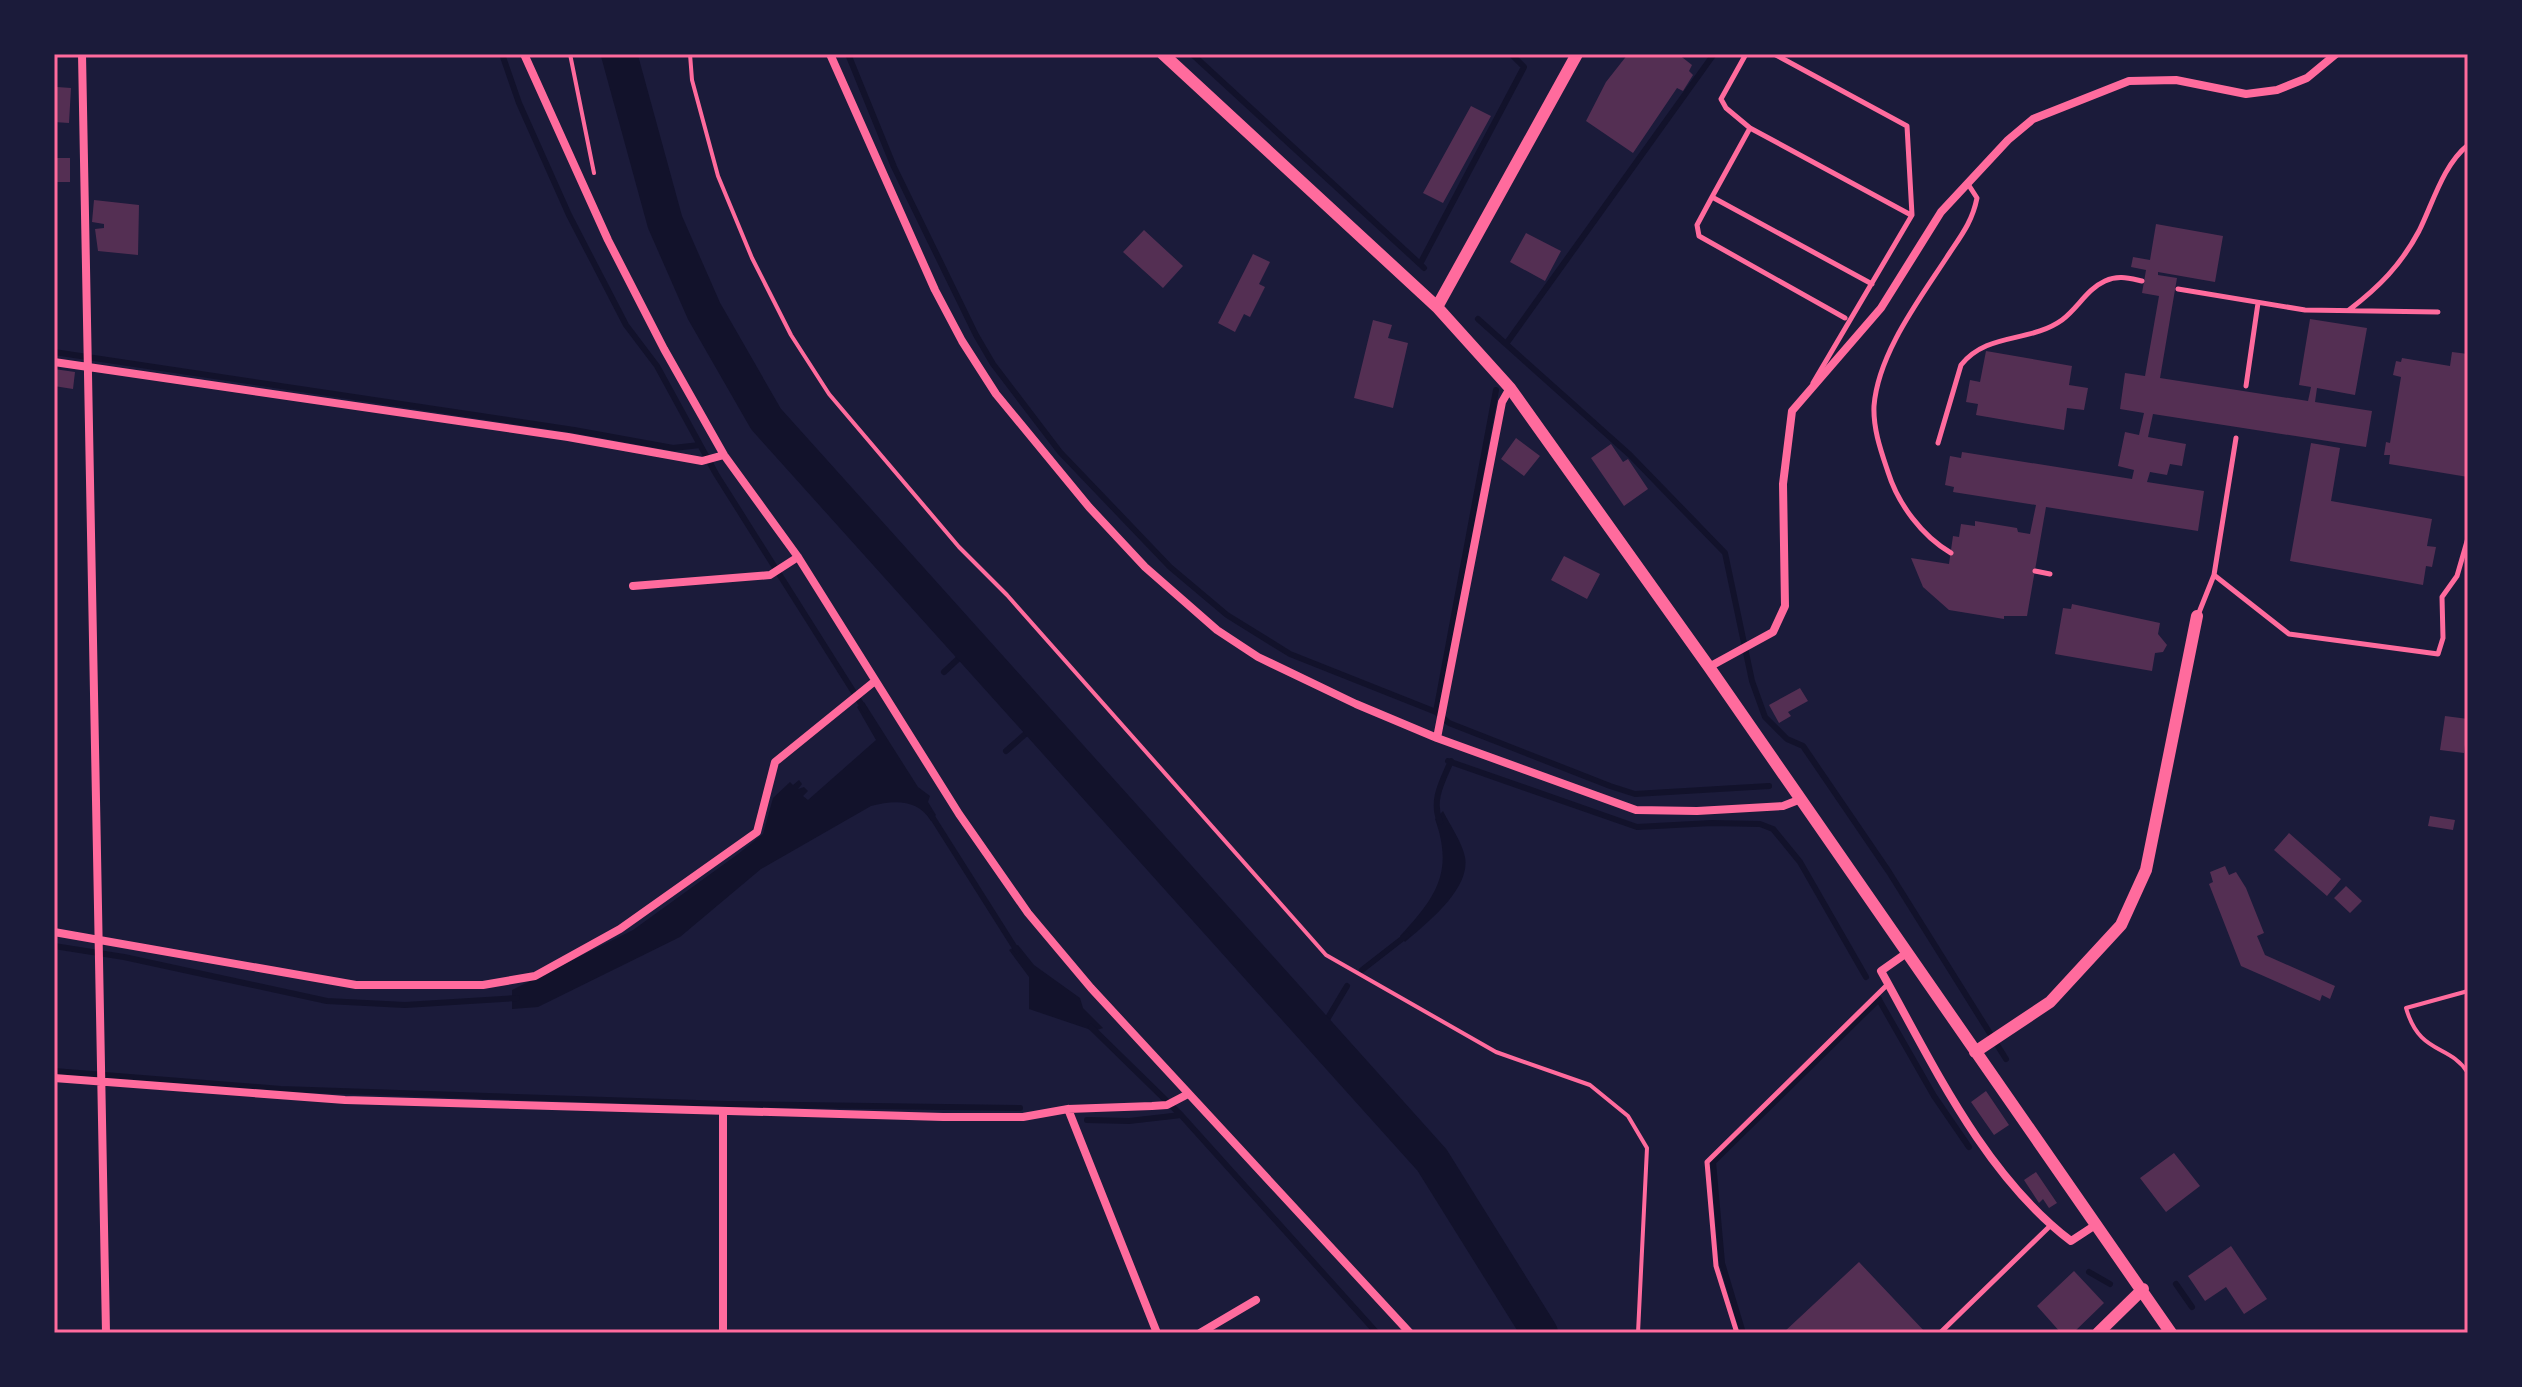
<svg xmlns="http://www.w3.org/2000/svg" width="2522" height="1387" font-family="'Archivo Narrow',sans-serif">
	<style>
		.water { fill: #12122b }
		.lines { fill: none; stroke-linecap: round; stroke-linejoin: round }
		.stream { stroke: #12122b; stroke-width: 6 }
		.river { stroke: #12122b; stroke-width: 36 }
		.building { fill: #542f53 }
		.path { stroke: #ff6b9d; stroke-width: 4 }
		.service { stroke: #ff6b9d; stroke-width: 5 }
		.minor { stroke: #ff6b9d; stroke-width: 8 }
		.tertiary { stroke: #ff6b9d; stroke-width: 12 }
		.neatline { fill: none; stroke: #ff6b9d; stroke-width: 3 }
	</style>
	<rect width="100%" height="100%" fill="#1b1b3a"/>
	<path class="water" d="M864,702L918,787L930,796L928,802L936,815L931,821C917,799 895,800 871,806L761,869L680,937L538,1007L512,1009V990L633,930L738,854L763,834L773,798L790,782L793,785L799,780L802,784L798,789L804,787L808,791L803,796L808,800L876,740L857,707Z
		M1443,811C1450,825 1462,842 1465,857C1471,889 1427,923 1405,942L1400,936C1436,897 1454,872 1435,819Z
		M1018,945L1034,965L1080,998L1083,1008L1103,1028L1094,1031L1029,1009V977L1009,950Z"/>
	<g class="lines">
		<path class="stream" d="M502,54L519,103L569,215L626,325L657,366L716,474L865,710
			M848,54L894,167L976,335L993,364L1060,452L1170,567L1227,615L1290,654L1436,712L1449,723L1610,786L1635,794L1769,786
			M1192,54L1420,264
			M1424,268L1420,264L1524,67L1511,54
			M1478,319L1630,455L1725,553L1752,681L1765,717L1787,739L1803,746L1889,872L2006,1059
			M1506,344L1714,54
			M54,352L574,430L673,448L700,445
			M944,672L972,646
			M1436,712L1496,390
			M1006,751L1040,721
			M1448,761L1637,827L1712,823L1760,824L1773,829L1800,862L1866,977
			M931,815L1017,951
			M1440,822C1431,800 1442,782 1451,761
			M54,946L124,957L327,1001L405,1005L517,998
			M1362,970L1407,935
			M1878,998L1934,1096L1969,1147
			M1091,1027L1181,1115L1377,1333
			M1319,1033L1347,986
			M54,1071L281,1089L727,1104L1020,1108
			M1087,1120L1129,1121L1181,1115
			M2089,1272L2110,1284
			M2176,1284L2192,1307
			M1743,1333L1722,1263L1713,1162L1879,999"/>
		<path class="river" d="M619,54L665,222L704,311L766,419L1432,1160L1540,1333"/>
	</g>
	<path class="building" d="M1628,54H1678L1692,65L1689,71L1693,75L1683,91L1677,88L1633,153L1586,121L1606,82Z
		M57,87L71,88L69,123L54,122Z
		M1471,106L1491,116L1443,203L1423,193Z
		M54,158H70V182H54Z
		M94,200L139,205L138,255L98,251L95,229L104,228V224L92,222Z
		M2156,224L2223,236L2215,282L2158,272V275L2177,278L2160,378L2308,401L2311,387L2299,385L2310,319L2367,328L2355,395L2317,388L2315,402L2372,411L2366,447L2153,414L2148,437L2186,444L2182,466L2170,464L2167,475L2150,472L2147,482L2204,491L2198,531L2046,507L2027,616H2004V619L1949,610L1923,587L1911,558L1949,564L1953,536L1959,537L1961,524L1975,526V521L2017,528L2018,532L2030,534L2036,505L1953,492L1954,487L1945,485L1950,456L1961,458L1962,452L2132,479L2134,470L2118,466L2125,432L2139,435L2144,413L2120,409L2125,373L2145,376L2159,296L2142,293L2146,270L2131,267L2133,257L2150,260Z
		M1144,230L1183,266L1163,288L1123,252Z
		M1526,233L1561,251L1545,281L1510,262Z
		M1253,254L1270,262L1259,284L1265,287L1250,317L1244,314L1235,332L1218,323Z
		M1373,320L1392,325L1388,338L1408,343L1393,408L1354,398Z
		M1986,351L2072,366L2069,385L2088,388L2084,410L2067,408L2064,430L1976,415L1978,404L1966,402L1970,380L1980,382Z
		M2452,352L2468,354V477L2389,464L2390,455H2384L2386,442L2390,443L2401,377L2393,375L2396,361L2401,362L2402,358L2450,366Z
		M54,369L75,372L73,389L54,386Z
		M1516,438L1540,456L1524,476L1501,459Z
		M2311,443L2340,448L2331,501L2432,519L2427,546L2436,547L2432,567L2426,566L2423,585L2290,561Z
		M1611,444L1623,462L1628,459L1648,489L1624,506L1591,458Z
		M1564,556L1600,574L1587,599L1551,580Z
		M2072,604L2160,623L2158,634L2167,645L2163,652L2155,653L2152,671L2055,654L2063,608L2071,609Z
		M1800,688L1808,701L1788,712L1791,716L1779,723L1769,705Z
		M2445,716L2468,719L2464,753L2440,750Z
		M2430,816L2455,820L2453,830L2428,826Z
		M2289,833L2341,879L2327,896L2274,850Z
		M2225,866L2229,875L2236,872L2246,888L2264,933L2257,936L2265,955L2335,986L2330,999L2322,995L2320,1001L2241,966L2209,884L2213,882L2210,872Z
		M2346,886L2362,901L2350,913L2334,898Z
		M1986,1091L2009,1125L1994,1135L1971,1102Z
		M2174,1153L2200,1186L2166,1212L2140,1178Z
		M2036,1172L2057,1203L2049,1208L2043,1199L2039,1203L2024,1180Z
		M2231,1246L2267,1299L2244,1314L2226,1287L2205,1301L2188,1276Z
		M1859,1262L1926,1333H1783Z
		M2074,1271L2104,1303L2073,1333H2061L2037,1306Z"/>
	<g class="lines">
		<path class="path" d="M570,54L594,173
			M690,54L692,80L718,176L752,258L791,335L829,394L959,547L1007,595L1326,955L1496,1052L1590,1085L1628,1116L1647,1148L1638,1333
			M2468,991L2406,1008C2420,1056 2449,1043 2468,1073"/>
		<path class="service" d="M1746,54L1721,99L1726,108L1750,128
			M1774,54L1907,126L1912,215L1813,383
			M1712,197L1697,225L1699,236L1845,318
			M1872,284L1712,197L1750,128L1911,215
			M2178,289L2305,310L2438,312
			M2349,310C2379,287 2401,265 2419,231C2433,203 2443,165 2468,145
			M2246,386L2258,303
			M1938,443L1961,365C1987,332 2030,343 2062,320C2078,308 2087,289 2105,281C2118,275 2128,278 2142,281
			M1951,553C1922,536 1898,504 1888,472C1881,451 1873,429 1874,406C1878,354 1919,300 1947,257C1960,237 1972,223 1977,198L1968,184
			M2035,571L2050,574
			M2214,575L2289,634L2438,654L2443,638L2442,597L2457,576L2468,538
			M2198,615L2214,575L2236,438
			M1737,1333L1716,1266L1707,1162L1888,984
			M1940,1333L2050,1226"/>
		<path class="minor" d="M82,54L106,1333
			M524,54L608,240L664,349L724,455L798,557L959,814L1028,913L1091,988L1410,1333
			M830,54L935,290L962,341L996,394L1089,507L1145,567L1217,630L1258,657L1356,704L1437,738L1636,810L1697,811L1783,806L1801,799
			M54,362L568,437L702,461L724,455
			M633,586L770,575L798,557
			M1709,667L1773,632L1785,606L1783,484L1792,411L1881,308L1941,212L2008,140L2033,119L2129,81L2176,80L2246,94L2277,90L2307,78L2336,54
			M1437,738L1502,402L1510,388
			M54,932L356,985H483L535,976L620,929L757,832L775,762L875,681
			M1908,952L1881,971C1933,1064 1984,1175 2071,1241L2097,1224
			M54,1078L345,1100L943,1117H1023L1068,1109L1152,1106L1167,1105L1188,1094
			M1068,1109L1157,1333
			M723,1333V1113
			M1200,1333L1256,1300"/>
		<path class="tertiary" d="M1163,54L1437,307L1510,388L1709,667L2171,1333
			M1437,307L1577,54
			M1975,1052L2050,1002L2121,925L2146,870L2197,616
			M2098,1333L2143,1289"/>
	</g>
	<rect width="2522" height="1387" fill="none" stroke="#1b1b3a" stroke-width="112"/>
	<rect x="56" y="56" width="2410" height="1275" class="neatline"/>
</svg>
